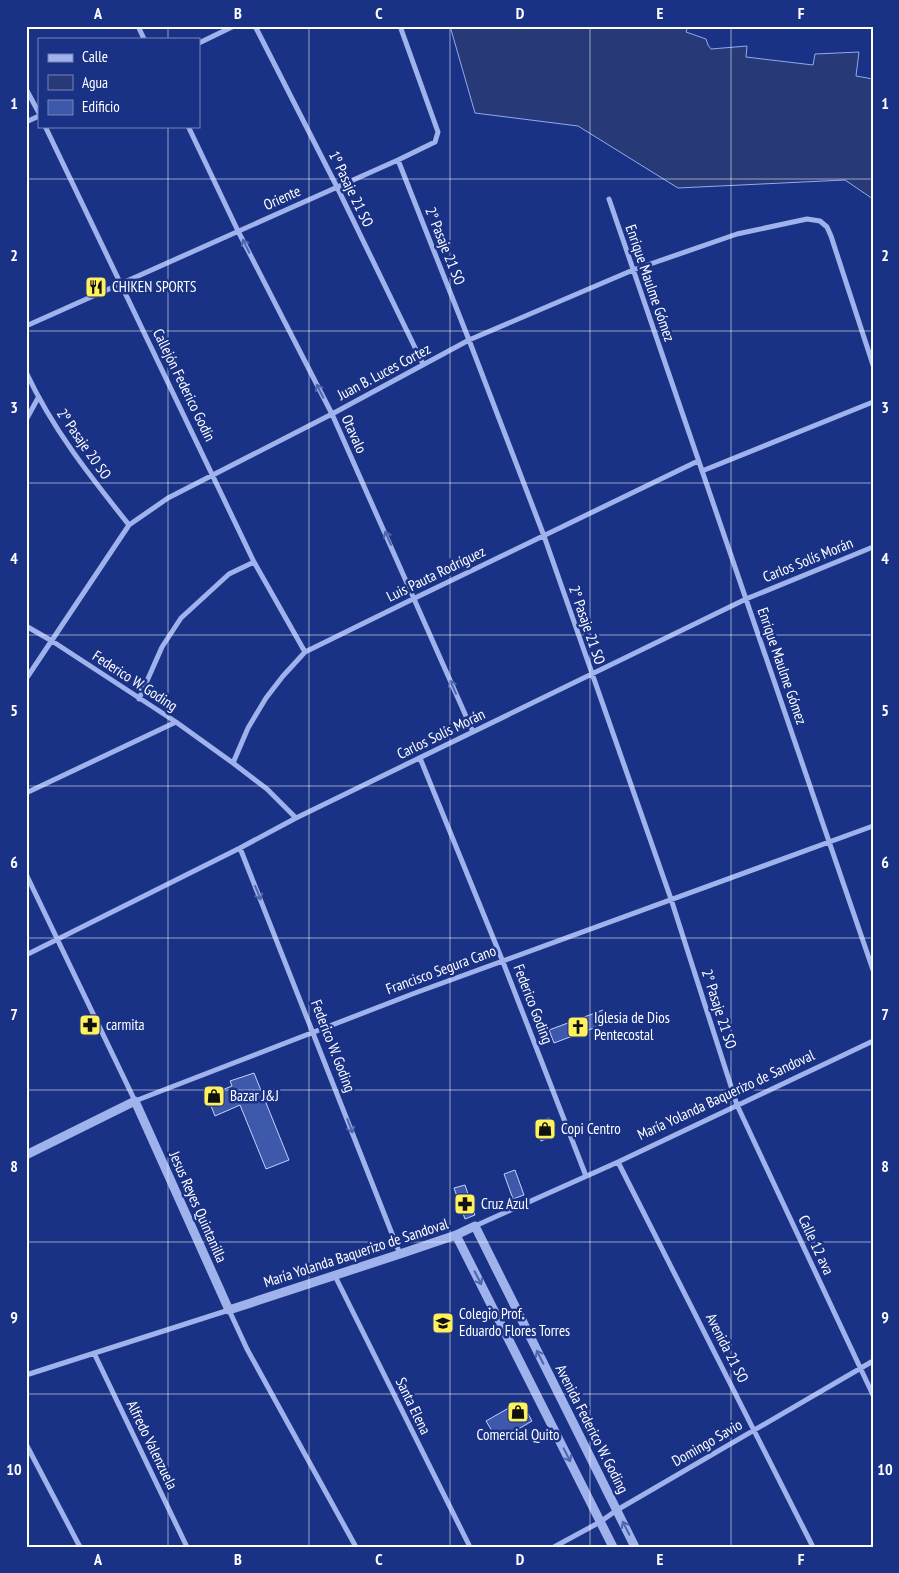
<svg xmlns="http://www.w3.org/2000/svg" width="899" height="1573" font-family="'PT Sans Narrow',sans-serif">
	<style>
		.water { fill: #273976; stroke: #92aaee }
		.building { fill: #3e58ac; stroke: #c5d1f9 }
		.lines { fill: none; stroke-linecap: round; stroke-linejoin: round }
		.minor { stroke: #9fb2ec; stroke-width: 5 }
		.tertiary { stroke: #9fb2ec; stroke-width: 9 }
		.oneway { stroke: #4f65ae }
		.grid { fill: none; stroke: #fff; stroke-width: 1; stroke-opacity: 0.55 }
		.labels { text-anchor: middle; stroke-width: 5; stroke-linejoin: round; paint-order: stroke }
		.street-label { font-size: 15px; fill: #fff; stroke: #1a3285 }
		.poi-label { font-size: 15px; fill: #fff; stroke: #1a3285; text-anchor: start }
		.neatline { fill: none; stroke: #fff; stroke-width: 2 }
		.grid-label { font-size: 16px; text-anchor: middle; font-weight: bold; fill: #fff }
	</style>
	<rect width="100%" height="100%" fill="#1a3285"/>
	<path class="water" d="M450,26H688L686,32L706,39L708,45L711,49L747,46L746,57L813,65L815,54L859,52L856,76L873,79V199L845,180L678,188L578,126L475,113Z"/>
	<path class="building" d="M603,1010L607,1023L554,1043L549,1030Z
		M254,1073L289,1160L266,1169L240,1105L215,1116L207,1096L232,1086L230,1081Z
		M549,1118L555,1135L541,1141L535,1123Z
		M515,1170L524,1195L513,1199L504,1174Z
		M465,1185L475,1215L465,1219L454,1188Z
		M521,1401L532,1421L498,1441L486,1421Z"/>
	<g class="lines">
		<path class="minor" d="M138,26L144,39
			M255,26L337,187L423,364
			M199,43L234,26
			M26,89L39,113
			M26,122L39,116
			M45,126L254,562L305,652
			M188,126L238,231L332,414L473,732
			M398,160L469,340L544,536L671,899L737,1105L873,1395
			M609,199L873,970
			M26,326L398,160L435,142L438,132L400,26
			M26,372C53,430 90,476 129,525
			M26,420L38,398
			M702,471L873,402
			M26,626L52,641L176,722L233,763L267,789L296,818
			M26,679L129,525L168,498L332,414L469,340L633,270L737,234L807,219L820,221L827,227L831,236L873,365
			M139,699L162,647L181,618L229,574L254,562
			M420,758L503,962L586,1176
			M233,763L248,728L266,698L283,676L305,652L415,598L698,461
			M26,793L176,722
			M240,848L400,1254
			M26,874L135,1101L415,993L873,826
			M26,955L240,848L296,818L746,599L873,547
			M618,1162L813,1547
			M475,1226L618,1162L873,1041
			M335,1276L470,1547
			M94,1353L187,1547
			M26,1375L229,1310L247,1349L356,1547
			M26,1444L80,1547
			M554,1547L600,1522L617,1510L873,1361"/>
		<path class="tertiary" d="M26,1155L135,1101L229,1310L400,1254L456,1235L475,1226L635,1547
			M456,1235L613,1547"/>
	</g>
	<defs><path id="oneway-shaft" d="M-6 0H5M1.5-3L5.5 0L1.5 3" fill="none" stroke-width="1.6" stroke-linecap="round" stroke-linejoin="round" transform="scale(1.25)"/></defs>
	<g class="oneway">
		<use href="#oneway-shaft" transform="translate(246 246) rotate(-117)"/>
		<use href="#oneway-shaft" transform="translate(320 391) rotate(-117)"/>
		<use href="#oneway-shaft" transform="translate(388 538) rotate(-114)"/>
		<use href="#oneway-shaft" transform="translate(453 687) rotate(-114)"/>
		<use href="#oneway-shaft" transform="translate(258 893) rotate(68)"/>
		<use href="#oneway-shaft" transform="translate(350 1126) rotate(69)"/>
		<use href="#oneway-shaft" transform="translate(478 1278) rotate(63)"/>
		<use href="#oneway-shaft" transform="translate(540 1357) rotate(-117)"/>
		<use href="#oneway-shaft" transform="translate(567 1455) rotate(63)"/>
		<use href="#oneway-shaft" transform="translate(626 1528) rotate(-117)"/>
	</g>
	<path class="grid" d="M168,26V39M309,26V1547M450,26V1547M590,26V1547M731,26V1547M168,126V1547M26,179H873M26,331H873M26,483H873M26,635H873M26,786H873M26,938H873M26,1090H873M26,1242H873M26,1394H873"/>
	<defs>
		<g id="restaurant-square" transform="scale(1.125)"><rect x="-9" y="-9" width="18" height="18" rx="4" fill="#fef15b" stroke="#1a3285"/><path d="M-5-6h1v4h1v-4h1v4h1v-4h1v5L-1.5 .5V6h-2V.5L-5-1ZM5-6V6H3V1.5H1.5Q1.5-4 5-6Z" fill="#111"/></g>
		<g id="pharmacy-square" transform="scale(1.125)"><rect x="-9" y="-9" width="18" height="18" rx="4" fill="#fef15b" stroke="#1a3285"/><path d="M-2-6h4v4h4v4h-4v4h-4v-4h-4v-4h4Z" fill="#111"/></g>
		<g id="church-square" transform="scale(1.125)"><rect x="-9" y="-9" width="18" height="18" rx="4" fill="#fef15b" stroke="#1a3285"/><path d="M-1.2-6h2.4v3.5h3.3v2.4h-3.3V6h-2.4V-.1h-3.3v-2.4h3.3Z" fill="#111"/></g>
		<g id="shop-square" transform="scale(1.125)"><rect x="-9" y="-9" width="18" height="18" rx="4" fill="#fef15b" stroke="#1a3285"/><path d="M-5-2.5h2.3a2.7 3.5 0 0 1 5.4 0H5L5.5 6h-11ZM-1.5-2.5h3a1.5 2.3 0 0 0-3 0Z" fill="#111"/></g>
		<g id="school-square" transform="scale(1.125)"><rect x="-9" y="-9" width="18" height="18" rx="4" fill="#fef15b" stroke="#1a3285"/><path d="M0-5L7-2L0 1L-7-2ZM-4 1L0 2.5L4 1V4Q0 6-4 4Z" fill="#111"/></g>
	</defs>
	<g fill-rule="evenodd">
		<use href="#restaurant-square" x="96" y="287"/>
		<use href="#pharmacy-square" x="90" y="1025"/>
		<use href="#church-square" x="578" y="1027"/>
		<use href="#shop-square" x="214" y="1096"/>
		<use href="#shop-square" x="545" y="1129"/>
		<use href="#pharmacy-square" x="465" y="1204"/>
		<use href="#school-square" x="443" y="1323"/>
		<use href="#shop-square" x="518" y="1412"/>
	</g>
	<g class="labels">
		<g class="street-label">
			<text transform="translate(351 189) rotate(64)" y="5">1º Pasaje 21 SO</text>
			<text transform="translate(282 198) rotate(-24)" y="5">Oriente</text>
			<text transform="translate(445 246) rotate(68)" y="5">2° Pasaje 21 SO</text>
			<text transform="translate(650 283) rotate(71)" y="5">Enrique Maulme Gómez</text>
			<text transform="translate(384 372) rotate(-28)" y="5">Juan B. Luces Cortez</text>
			<text transform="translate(184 385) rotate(64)" y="5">Callejón Federico Godín</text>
			<text transform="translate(354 434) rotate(66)" y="5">Otavalo</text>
			<text transform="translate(84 444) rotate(55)" y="5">2º Pasaje 20 SO</text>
			<text transform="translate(808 560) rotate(-22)" y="5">Carlos Solís Morán</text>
			<text transform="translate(436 574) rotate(-26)" y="5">Luis Pauta Rodríguez</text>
			<text transform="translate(587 625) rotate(71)" y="5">2° Pasaje 21 SO</text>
			<text transform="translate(782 666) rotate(71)" y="5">Enrique Maulme Gómez</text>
			<text transform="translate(135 681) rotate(33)" y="5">Federico W. Goding</text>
			<text transform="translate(441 734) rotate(-26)" y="5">Carlos Solís Morán</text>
			<text transform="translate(441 970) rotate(-20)" y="5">Francisco Segura Cano</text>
			<text transform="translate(533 1004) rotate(69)" y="5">Federico Goding</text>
			<text transform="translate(719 1009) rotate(72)" y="5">2° Pasaje 21 SO</text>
			<text transform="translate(333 1046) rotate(69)" y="5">Federico W. Goding</text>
			<text transform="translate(726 1095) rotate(-25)" y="5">María Yolanda Baquerizo de Sandoval</text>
			<text transform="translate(198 1207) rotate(66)" y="5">Jesus Reyes Quintanilla</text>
			<text transform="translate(816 1245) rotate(65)" y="5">Calle 12 ava</text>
			<text transform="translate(356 1253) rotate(-18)" y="5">María Yolanda Baquerizo de Sandoval</text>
			<text transform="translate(727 1348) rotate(63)" y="5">Avenida 21 SO</text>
			<text transform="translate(413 1406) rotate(64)" y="5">Santa Elena</text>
			<text transform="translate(592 1429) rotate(63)" y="5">Avenida Federico W. Goding</text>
			<text transform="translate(707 1443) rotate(-30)" y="5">Domingo Savio</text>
			<text transform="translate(152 1445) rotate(64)" y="5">Alfredo Valenzuela</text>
		</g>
		<g class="poi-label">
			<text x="112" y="292">CHIKEN SPORTS</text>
			<text x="594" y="1023">Iglesia de Dios<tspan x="594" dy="17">Pentecostal</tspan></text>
			<text x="106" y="1030">carmita</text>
			<text x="230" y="1101">Bazar J&amp;J</text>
			<text x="561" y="1134">Copi Centro</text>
			<text x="481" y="1209">Cruz Azul</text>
			<text x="459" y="1319">Colegio Prof.<tspan x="459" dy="17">Eduardo Flores Torres</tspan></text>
			<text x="518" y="1440" text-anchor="middle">Comercial Quito</text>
		</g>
	</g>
	<rect width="899" height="1573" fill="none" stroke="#1a3285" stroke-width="55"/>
	<rect x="38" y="38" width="162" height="90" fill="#1a3285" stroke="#7684b6"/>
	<rect x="48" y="54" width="25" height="8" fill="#9fb2ec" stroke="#7684b6"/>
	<text x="82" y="62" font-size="15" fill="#ffffff">Calle</text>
	<rect x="48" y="75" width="25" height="15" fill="#273976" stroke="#7684b6"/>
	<text x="82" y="88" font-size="15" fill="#ffffff">Agua</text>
	<rect x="48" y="100" width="25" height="15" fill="#3e58ac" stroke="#7684b6"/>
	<text x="82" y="112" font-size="15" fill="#ffffff">Edificio</text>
	<rect x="28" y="28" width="844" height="1518" class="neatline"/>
	<g class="grid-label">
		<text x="98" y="19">A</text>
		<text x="238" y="19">B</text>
		<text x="379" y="19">C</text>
		<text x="520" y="19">D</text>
		<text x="660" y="19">E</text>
		<text x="801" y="19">F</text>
		<text x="14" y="109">1</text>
		<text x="885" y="109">1</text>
		<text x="14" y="261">2</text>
		<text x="885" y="261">2</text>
		<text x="14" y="413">3</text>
		<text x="885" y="413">3</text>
		<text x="14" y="564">4</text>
		<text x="885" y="564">4</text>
		<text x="14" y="716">5</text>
		<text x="885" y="716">5</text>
		<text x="14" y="868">6</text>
		<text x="885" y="868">6</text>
		<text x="14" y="1020">7</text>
		<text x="885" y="1020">7</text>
		<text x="14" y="1172">8</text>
		<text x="885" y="1172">8</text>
		<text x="14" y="1323">9</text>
		<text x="885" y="1323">9</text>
		<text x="14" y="1475">10</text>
		<text x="885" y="1475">10</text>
		<text x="98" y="1565">A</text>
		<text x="238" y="1565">B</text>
		<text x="379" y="1565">C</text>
		<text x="520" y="1565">D</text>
		<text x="660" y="1565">E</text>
		<text x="801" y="1565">F</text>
	</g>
</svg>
